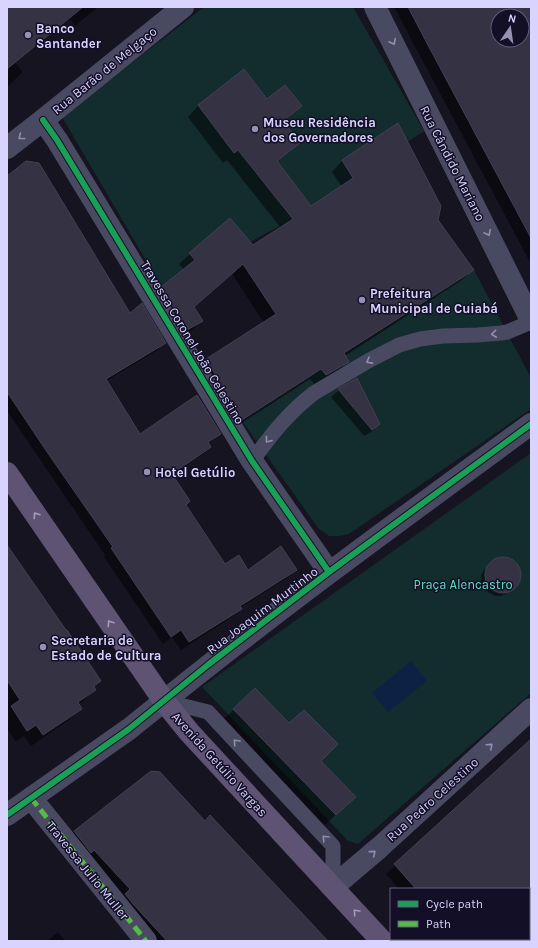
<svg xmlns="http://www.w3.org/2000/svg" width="538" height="948" font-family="Karla,sans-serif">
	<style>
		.green { fill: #132c2d }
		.water { fill: #0d2144 }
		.shadow { fill: #0007; fill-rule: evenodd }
		.building { fill: #343243; stroke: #433f54; fill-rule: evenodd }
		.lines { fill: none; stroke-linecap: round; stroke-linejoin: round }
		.service { stroke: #4a4962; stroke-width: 15 }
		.pedestrian { stroke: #4a4962; stroke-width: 22 }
		.minor { stroke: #4a4962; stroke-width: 22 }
		.tertiary { stroke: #4a4962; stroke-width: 22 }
		.primary { stroke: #5e5373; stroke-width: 22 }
		.quiet { stroke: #58b947; stroke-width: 5; stroke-dasharray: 10 5; stroke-linecap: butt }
		.cycleway-casing { stroke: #130f26; stroke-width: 8 }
		.cycleway { stroke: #1a9f57; stroke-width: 6 }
		.oneway { stroke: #928eb0 }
		.oneway2 { stroke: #a29ac0 }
		.poi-dot { fill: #9591b1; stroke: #130f26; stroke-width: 1.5 }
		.labels { text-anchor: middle; stroke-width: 3; stroke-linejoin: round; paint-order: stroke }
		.poi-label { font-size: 13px; font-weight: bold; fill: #d9d4ff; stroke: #130f26; text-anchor: start }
		.street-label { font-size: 13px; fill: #d9d4ff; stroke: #130f26 }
		.park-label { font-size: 13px; fill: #5fe0c0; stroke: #130f26 }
	</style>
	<rect width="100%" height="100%" fill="#161421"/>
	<path class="green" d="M204,7H353L424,131L287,222L250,242L172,305L62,117Z
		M474,270L531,378V409L349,534L339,536H329L318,528L242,421Z
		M531,453V693L358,844L348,841L202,687Z"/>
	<path class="water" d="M411,661L427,681L388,712L372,693Z"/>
	<path class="shadow" d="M7,7H98L75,26L70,19L15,63L23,72L7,87Z
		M394,7H531V264ZM498,16H522V40H498Z
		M244,71L267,100L300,106L283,123L298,143L288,153L276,162L311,208L342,187L332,172L342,161L398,125L437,221L472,270L462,280L345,356L348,362L337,372L315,385L310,379L231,430L196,370L206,360L264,323L232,274L193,308L201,321L191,331L176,340L151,299L162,288L184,270L179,264L190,254L253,247L281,228L227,160L223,163L188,117L198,106Z
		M7,177L129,315L164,343L156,351L106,381L140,435L220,434L208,444L210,447L201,455L172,475L185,505L225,566L248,571L296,570L287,578L240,608V609L232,617L181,650L172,637L163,644L104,557L105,555L7,411Z
		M356,379L379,424L371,432L364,436L331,397L339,390Z
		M7,547L100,681L94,687L95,689L84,701L79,704L81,709L69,720L31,746L24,736L16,742L7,729V711L8,710L7,709Z
		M502,558L507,559L512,561L517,565L519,570L520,576L518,582L511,591L506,594L500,596H495L485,590L482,586L481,580V575L484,570L492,562L496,559Z
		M255,689L289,725L320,761L354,797L325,825L223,720Z
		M531,741V941H445L443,939H529V889H399L386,874Z
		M151,772L315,929L317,928L328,941H142L61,845L74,832Z
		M58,932L66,941H47Z"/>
	<path class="building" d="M7,7H83L7,69Z
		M408,7H531V238L429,47ZM498,16H522V40H498Z
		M244,69L267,99L285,85L302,106L283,121L300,143L277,161L311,206L353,178L342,160L398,123L441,206L438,220L474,270L344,353L349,362L326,375L321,369L242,420L206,359L276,314L243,264L194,307L203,321L187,330L161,287L195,260L189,253L230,218L253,245L293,219L238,150L234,153L198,105Z
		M26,161L39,163L130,313L142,303L166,343L106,379L140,434L197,395L221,434L208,442L211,447L172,474L190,501L186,505L225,564L239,555L248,570L281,546L297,570L240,606L242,609L189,642L181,630L171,637L111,548L113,547L45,449L7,392V176Z
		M357,378L380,424L372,430L338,389Z
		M7,545L66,630H67L101,681L94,686L96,690L78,702L82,709L43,735L36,725L27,731L11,706L20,700L7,680Z
		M485 575a18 18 0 1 1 36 0a18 18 0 1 1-36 0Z
		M255,688L289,723L304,710L338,744L321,761L356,797L336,815L233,709Z
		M531,739V889H416L394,864Z
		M151,771L160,772L205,821L210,815L328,941H167L133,904L125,894L130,889L94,850L91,853L74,831Z"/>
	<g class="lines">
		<path class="service" d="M252,461C271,435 288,413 314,393L368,361L399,345L420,339L443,336L478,335L501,333L507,332L531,322
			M164,701L208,712L333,846V887"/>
		<path class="pedestrian" d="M31,798L146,941"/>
		<path class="minor" d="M375,7L531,320
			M43,120L57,140L252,461L329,572
			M164,701C283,605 407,515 531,424
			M333,887L380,847L531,709"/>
		<path class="tertiary" d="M7,148L43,120L183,7
			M7,815L129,729L164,701"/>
		<path class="primary" d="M7,473L164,701L189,732L382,941"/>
		<path class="quiet" d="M31,798L146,941"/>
		<g class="cycleway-casing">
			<path id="cycleway" d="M43,120L57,140L252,461L329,572
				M7,815L129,729L209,664L329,572L531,424"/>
		</g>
		<use href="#cycleway" class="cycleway"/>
	</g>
	<defs><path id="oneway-chevron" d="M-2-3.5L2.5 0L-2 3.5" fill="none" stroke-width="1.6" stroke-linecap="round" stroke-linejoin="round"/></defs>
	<g class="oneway">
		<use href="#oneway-chevron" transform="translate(393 42) rotate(63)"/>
		<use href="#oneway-chevron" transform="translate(21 137) rotate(142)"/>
		<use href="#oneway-chevron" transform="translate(488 233) rotate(63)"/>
		<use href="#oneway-chevron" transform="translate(494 334) rotate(174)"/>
		<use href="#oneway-chevron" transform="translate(369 361) rotate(151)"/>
		<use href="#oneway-chevron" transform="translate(268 440) rotate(127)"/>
		<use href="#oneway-chevron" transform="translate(236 742) rotate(-133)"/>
		<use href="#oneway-chevron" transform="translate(490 746) rotate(-42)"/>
		<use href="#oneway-chevron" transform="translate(325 838) rotate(-133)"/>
		<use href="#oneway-chevron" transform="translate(373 853) rotate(-41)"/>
	</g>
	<g class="oneway2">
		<use href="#oneway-chevron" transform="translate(36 515) rotate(-124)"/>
		<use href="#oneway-chevron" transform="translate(110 623) rotate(-124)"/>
		<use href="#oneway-chevron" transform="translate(356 912) rotate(-133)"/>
	</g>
	<g class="poi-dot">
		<circle cx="28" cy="35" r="4"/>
		<circle cx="255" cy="129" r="4"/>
		<circle cx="362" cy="300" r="4"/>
		<circle cx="147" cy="472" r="4"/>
		<circle cx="43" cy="647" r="4"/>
	</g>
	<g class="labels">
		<g class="poi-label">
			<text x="36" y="33">Banco<tspan x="36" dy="15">Santander</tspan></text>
			<text x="263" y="127">Museu Residência<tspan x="263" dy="15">dos Governadores</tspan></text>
			<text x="370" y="298">Prefeitura<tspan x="370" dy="15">Municipal de Cuiabá</tspan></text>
			<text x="155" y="477">Hotel Getúlio</text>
			<text x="51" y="645">Secretaria de<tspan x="51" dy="15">Estado de Cultura</tspan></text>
		</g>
		<g class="street-label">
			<text transform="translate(104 70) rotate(-39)" y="5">Rua Barão de Melgaço</text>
			<text transform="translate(453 163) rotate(63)" y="5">Rua Cândido Mariano</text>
			<text transform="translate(193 342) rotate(59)" y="5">Travessa Coronel João Celestino</text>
			<text transform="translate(262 610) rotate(-37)" y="5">Rua Joaquim Murtinho</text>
			<text transform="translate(220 764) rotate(48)" y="5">Avenida Getúlio Vargas</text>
			<text transform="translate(432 799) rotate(-42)" y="5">Rua Pedro Celestino</text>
			<text transform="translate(88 870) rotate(51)" y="5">Travessa Julio Muller</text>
		</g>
		<g class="park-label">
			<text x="463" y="589">Praça Alencastro</text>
		</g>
	</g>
	<rect width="538" height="948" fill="none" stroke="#d9d4ff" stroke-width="16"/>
	<rect x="390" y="888" width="140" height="52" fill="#130f26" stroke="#625e7d"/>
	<rect x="398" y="901" width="20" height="6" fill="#1a9f57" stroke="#625e7d"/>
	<text x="426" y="908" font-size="12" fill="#d9d4ff">Cycle path</text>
	<rect x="398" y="921" width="20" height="6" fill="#58b947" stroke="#625e7d"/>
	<text x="426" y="928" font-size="12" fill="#d9d4ff">Path</text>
	<g transform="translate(510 28) rotate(13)"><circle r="19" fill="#130f26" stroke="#625e7d"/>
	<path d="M0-3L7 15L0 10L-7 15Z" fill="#9591b1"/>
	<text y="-6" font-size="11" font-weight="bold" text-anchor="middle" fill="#d9d4ff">N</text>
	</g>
</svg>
